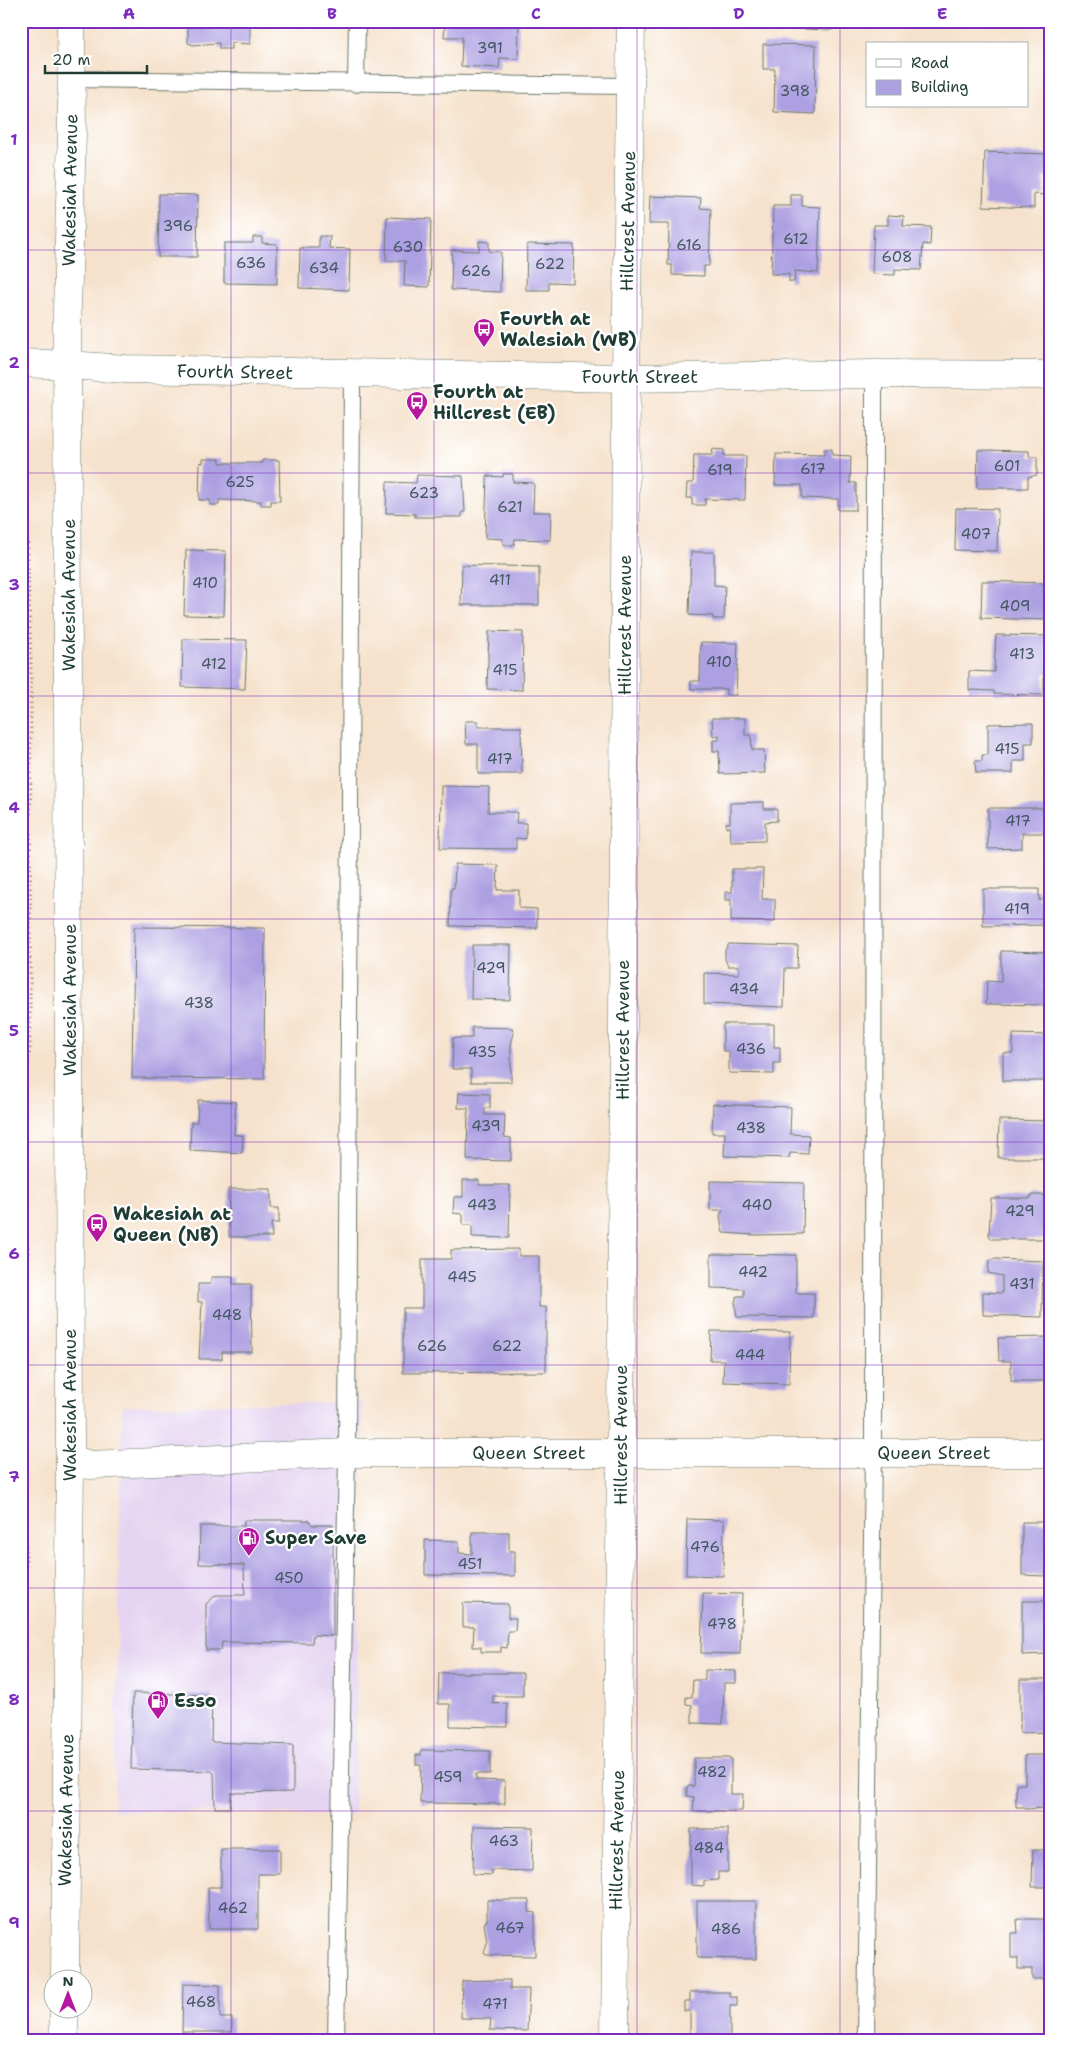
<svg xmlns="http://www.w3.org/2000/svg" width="1071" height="2061" font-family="'Shantell Sans',sans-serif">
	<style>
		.built { fill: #e4d3f1 }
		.building { fill: #ada0e2 }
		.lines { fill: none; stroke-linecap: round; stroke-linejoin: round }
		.lane-casing { stroke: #6a7769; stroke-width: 18 }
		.street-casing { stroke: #6a7769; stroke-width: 29 }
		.secondary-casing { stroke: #6a7769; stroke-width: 29 }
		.path { stroke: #6a7769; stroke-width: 3; stroke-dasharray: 1 4; stroke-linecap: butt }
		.lane { stroke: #fff; stroke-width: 16 }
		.street { stroke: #fff; stroke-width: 28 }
		.secondary { stroke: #fff; stroke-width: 28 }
		.grid { fill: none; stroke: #7b2cbf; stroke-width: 1; stroke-opacity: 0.55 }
		.labels { text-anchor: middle; stroke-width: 4.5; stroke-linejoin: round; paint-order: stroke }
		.number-label { font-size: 15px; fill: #425660 }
		.street-label { font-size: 18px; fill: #1f3d34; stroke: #fff }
		.poi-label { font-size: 18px; font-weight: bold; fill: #1f3d34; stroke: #fff; text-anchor: start }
		.neatline { fill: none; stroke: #7b2cbf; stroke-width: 2 }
		.grid-label { font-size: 16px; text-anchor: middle; font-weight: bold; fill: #7b2cbf }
	</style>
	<rect width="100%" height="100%" fill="#fff"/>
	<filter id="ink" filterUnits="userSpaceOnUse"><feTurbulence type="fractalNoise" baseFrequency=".02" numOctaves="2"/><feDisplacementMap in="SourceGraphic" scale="10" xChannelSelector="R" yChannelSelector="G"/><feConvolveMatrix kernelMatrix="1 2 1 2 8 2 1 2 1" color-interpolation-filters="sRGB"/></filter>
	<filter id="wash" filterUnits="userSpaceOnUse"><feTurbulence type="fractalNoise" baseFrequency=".0096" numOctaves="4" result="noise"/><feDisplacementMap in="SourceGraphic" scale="20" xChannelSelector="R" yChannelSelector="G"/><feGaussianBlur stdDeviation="1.12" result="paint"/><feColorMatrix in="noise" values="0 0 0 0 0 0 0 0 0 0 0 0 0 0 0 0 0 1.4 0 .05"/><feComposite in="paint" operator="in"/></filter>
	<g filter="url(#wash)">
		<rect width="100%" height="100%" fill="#f6e2cc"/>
		<path class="built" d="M363,1402L354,1815L114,1810L122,1406Z"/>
		<g id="blocks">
			<path class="building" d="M176,21H250V44L231,43V49H219V43L193,45L188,43V27H176Z
				M445,21H519L518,59L500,58L499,68L461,66L462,37H444Z
				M771,21H832V30L771,28Z
				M763,44L816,45L815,114L774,112L775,69H763Z
				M985,152L1050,154V178L1044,177L1043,195L1034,194V208L983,206Z
				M159,194L198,195L197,257H158Z
				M791,195H802V206L820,207L818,273L795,271L794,282H789V274H771L773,206H791Z
				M650,196L701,198L700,208L711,209L709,266H704V276L672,275V265H668L669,224H649Z
				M888,215L904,216L903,226L931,227L930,245L923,244L921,270L895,269V275L872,274L874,225H888Z
				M387,217L431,219L429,287L404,286L405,261H386Z
				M319,236H330L329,248L350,249L349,290L299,288L300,248H319Z
				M253,237H262V243L277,244V284L224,283V243H253Z
				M479,241L489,242V251L501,252L500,292L451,290L452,250L479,251Z
				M527,244L574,245L573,283L549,282V290H526Z
				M713,449L724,450V456H746L745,500L705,499V505H692V498H686L687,483H693L694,455H712Z
				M824,449H832V455L851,456L850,483H856V510H838V499L802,498V485H775L776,454L824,455Z
				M978,450L1029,451V457H1037V475L1028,477V488H977Z
				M203,459H220V463H262V460H279L280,501H271V505H261V501L219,500V505H210V500H199L200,462L203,463Z
				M503,474H513V482L534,483L533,512H551L550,540L515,539L514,545H503V539L485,538L487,476L503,477Z
				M417,475L463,476L465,512H462V517H415V514L386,513L387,482L416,483Z
				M956,508L998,509L997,551L955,550Z
				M186,550L226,551L224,616L184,615Z
				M691,552H714V585L725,586L724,619H713V616L689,615Z
				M462,565L539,567V605H461Z
				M982,581L1044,583V594L1050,595V620L981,618Z
				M489,631L523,632L522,690L487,689Z
				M996,635L1050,636V673H1044V695L994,694V691L969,690V671L994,672Z
				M183,639L247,640L245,689L182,687Z
				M701,642L738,643L736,695H726V689H691V681H700Z
				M712,718H745V735H751L752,750H764L765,773L720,774L719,751H713V740H719V735L713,736Z
				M465,721H478V727H521L522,774H478V744H466Z
				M1033,723V743H1025V761H1013V773H976L975,761H982V755H988V724Z
				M441,786L489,787L488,812H517L516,823H526V839L516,838V849L440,848Z
				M764,802V809H777V821L765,822V841L731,842L730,827L726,828V823H730V803Z
				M988,808H1047V833H1022V848L988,849Z
				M455,864L498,865L497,890H519V908L537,909V928L450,926L451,888H454Z
				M732,869H763L762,899H775V922L731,921V900H725V892H732Z
				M983,889H1039V900H1050V925L983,926Z
				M134,927L265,928L264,1079L132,1078Z
				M729,944L798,946L797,968H785L784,1007L704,1004V973L739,974V966H728L725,959V950Z
				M472,945H511L510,1000L471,999Z
				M1001,951L1050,952V1005L986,1004L987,981L1001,982Z
				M723,1024H774V1047H780V1063H774V1074L729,1073V1051H723Z
				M472,1027L512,1028L514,1033L511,1045V1082H471V1069H452L453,1038H472Z
				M1013,1034L1050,1035V1081H1003V1053H1013Z
				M459,1093L490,1094V1108H485V1115H505L504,1137L511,1138V1161L467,1160L468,1108H458Z
				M198,1100L236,1102L234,1135H243L242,1153L190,1150L191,1122H197Z
				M713,1104L791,1107L790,1134L809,1135L808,1154L790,1153L789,1158L724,1156L725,1133H712Z
				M999,1120L1050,1121V1158H998Z
				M463,1180H479V1185H510L509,1238L472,1237V1225H463V1214L453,1213L454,1197H463Z
				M710,1181L804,1183L803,1234L756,1235L723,1233L720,1216L723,1210H710Z
				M228,1189H271V1208H279V1223H271L272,1237H229Z
				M1031,1195H1050V1239H991L989,1235L991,1198H1031Z
				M519,1249V1256H539V1307H546V1372L403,1373V1308H422V1259H451V1250Z
				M711,1254L796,1255V1293H814V1318L737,1317L735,1302L737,1296H744V1289L711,1288Z
				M995,1259L1043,1261L1042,1317L983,1315V1292L1002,1293V1276L988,1273L989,1261Z
				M211,1277H233V1284H251L252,1352H222V1359H199L202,1302H198V1284H211Z
				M711,1331L790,1332L789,1384L723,1382L724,1360H710Z
				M1050,1337V1381H1011V1361H999L998,1338Z
				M687,1519L724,1520L723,1576L686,1575Z
				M244,1520H309L312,1525H333V1636L313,1635L312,1643L222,1642L221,1650H206V1604L216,1595H245L244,1565L199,1564L200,1526H244Z
				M1022,1522H1050V1569H1046V1576L1022,1575Z
				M472,1532H509V1551H515V1576L425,1575V1540L459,1541V1553L472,1554Z
				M703,1593L742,1594L740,1654L701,1653Z
				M1022,1601H1050V1648H1047V1654L1022,1655Z
				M463,1603L508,1604V1618H516L515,1631H508L507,1648L501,1647V1652H481V1647H473L474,1627H463Z
				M705,1670L736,1671V1683H724L723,1724L692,1723V1705L686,1704V1697H692L693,1680H705Z
				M439,1673H523V1696H493V1704L507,1703V1727L450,1726V1704H438Z
				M1020,1679H1050V1732L1020,1733Z
				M133,1693L212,1695L211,1742L293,1745V1792L231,1793L230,1808H215L214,1773L211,1771L131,1769Z
				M421,1750L490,1751V1774H476V1780L505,1781V1804L420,1803L421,1765H416V1755H421Z
				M1025,1755H1050V1808L1025,1809V1807H1016V1784H1025Z
				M694,1758H731V1794H743L742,1811H693L694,1797L687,1796V1786H694Z
				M474,1826L533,1827L532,1871L492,1870V1875L473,1874Z
				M691,1829H728V1872H718V1880L704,1881V1886L691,1885Z
				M221,1849H280V1874H258V1929H209L208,1887H221Z
				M1033,1850H1050V1887H1032Z
				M487,1900H529V1912L535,1913V1956L486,1955L484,1953L487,1943L484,1923L487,1921Z
				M697,1901H756V1959L697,1958Z
				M1017,1919H1050V1981H1045V1979H1032V1969H1018V1958H1011V1933H1018Z
				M492,1980H510V1989H529L527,2031L490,2030L491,2019L461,2018L462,1981Z
				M183,1984L220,1985V2018H232V2032H182Z
				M690,1992H730V1997H737V2006H730V2040H690V2011H684V2001H690Z"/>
		</g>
	</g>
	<g filter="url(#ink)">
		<use href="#blocks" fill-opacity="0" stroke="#6a7769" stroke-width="1"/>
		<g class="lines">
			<g class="lane-casing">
				<path id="lane" d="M71,79L630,86
					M356,84L357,21
					M336,2040L347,1453L352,374
					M866,2040L873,1453L874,374"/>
			</g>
			<g class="street-casing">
				<path id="street" d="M21,363L68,365
					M70,1459L90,1465L347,1453H1050
					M615,2040L621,1453L626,378L631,21"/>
			</g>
			<g class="secondary-casing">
				<path id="secondary" d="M68,365L126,369L626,378L874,374L1050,375
					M65,1978L70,1459L67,311L72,133L71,21
					M64,2040V2008"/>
			</g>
			<path class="path" d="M21,449L25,456L31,662L30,1050L26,1080L21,1091
				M21,1223L28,1246L29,1346L27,1378L21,1392
				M21,1526L26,1540L22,2040"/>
			<use href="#lane" class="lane"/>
			<use href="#street" class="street"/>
			<use href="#secondary" class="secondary"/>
		</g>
	</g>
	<path class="grid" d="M231,21V2040M434,21V2040M637,21V2040M840,21V2040M21,250H1050M21,473H1050M21,696H1050M21,919H1050M21,1142H1050M21,1365H1050M21,1588H1050M21,1811H1050"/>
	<defs>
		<g id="bus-pin" transform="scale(1.125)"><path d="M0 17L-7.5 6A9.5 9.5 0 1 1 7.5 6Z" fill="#b5179e" stroke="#fff"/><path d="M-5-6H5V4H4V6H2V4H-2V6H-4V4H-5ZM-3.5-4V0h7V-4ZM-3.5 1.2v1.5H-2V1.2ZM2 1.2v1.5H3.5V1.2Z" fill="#fff"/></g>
		<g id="fuel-pin" transform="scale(1.125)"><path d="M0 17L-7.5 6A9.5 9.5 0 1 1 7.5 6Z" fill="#b5179e" stroke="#fff"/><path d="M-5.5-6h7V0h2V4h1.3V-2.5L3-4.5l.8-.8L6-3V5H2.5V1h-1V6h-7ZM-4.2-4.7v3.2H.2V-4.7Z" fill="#fff"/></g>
	</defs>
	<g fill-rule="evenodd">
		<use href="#bus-pin" x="484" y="329"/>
		<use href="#bus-pin" x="417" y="402"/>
		<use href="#bus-pin" x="97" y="1224"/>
		<use href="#fuel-pin" x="249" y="1538"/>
		<use href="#fuel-pin" x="158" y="1701"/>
	</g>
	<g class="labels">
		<g class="number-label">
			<text x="490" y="53">391</text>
			<text x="795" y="96">398</text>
			<text x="178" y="231">396</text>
			<text x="796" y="244">612</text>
			<text x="689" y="250">616</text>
			<text x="408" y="252">630</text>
			<text x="897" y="262">608</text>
			<text x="251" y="268">636</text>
			<text x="550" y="269">622</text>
			<text x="324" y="273">634</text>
			<text x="476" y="276">626</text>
			<text x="1007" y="471">601</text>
			<text x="813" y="474">617</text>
			<text x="720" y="475">619</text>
			<text x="240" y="487">625</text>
			<text x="424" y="498">623</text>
			<text x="510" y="512">621</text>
			<text x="976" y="539">407</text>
			<text x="500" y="585">411</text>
			<text x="205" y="588">410</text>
			<text x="1015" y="611">409</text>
			<text x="1022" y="659">413</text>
			<text x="719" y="667">410</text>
			<text x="214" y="669">412</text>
			<text x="505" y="675">415</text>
			<text x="1007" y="754">415</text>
			<text x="500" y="764">417</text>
			<text x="1018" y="826">417</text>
			<text x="1017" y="914">419</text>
			<text x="491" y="973">429</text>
			<text x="744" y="994">434</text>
			<text x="199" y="1008">438</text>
			<text x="751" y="1054">436</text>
			<text x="482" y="1057">435</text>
			<text x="486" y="1131">439</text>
			<text x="751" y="1133">438</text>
			<text x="482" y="1210">443</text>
			<text x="757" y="1210">440</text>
			<text x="1020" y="1216">429</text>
			<text x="753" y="1277">442</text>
			<text x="462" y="1282">445</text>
			<text x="1022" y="1289">431</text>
			<text x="227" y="1320">448</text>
			<text x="432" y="1351">626</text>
			<text x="507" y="1351">622</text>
			<text x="750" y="1360">444</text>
			<text x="705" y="1552">476</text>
			<text x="470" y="1569">451</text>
			<text x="289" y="1583">450</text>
			<text x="722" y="1629">478</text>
			<text x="712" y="1777">482</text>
			<text x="448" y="1782">459</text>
			<text x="504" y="1846">463</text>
			<text x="709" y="1853">484</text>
			<text x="233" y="1913">462</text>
			<text x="510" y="1933">467</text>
			<text x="726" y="1934">486</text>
			<text x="201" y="2007">468</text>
			<text x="495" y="2009">471</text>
		</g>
		<g class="street-label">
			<text transform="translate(70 190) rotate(-89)" y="6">Wakesiah Avenue</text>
			<text transform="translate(628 221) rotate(-89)" y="6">Hillcrest Avenue</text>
			<text transform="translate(235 372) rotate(1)" y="6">Fourth Street</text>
			<text x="640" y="383">Fourth Street</text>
			<text transform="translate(69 595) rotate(-90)" y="6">Wakesiah Avenue</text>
			<text transform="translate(625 625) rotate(-90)" y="6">Hillcrest Avenue</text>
			<text transform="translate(70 1000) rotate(-90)" y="6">Wakesiah Avenue</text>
			<text transform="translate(623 1030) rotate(-90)" y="6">Hillcrest Avenue</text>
			<text transform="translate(70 1405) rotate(-90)" y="6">Wakesiah Avenue</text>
			<text transform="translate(621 1435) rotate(-90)" y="6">Hillcrest Avenue</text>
			<text x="529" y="1459">Queen Street</text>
			<text x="934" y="1459">Queen Street</text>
			<text transform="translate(66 1810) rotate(-89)" y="6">Wakesiah Avenue</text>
			<text transform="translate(617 1840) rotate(-89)" y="6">Hillcrest Avenue</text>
		</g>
		<g class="poi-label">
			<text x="500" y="325">Fourth at<tspan x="500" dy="21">Walesiah (WB)</tspan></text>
			<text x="433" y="398">Fourth at<tspan x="433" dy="21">Hillcrest (EB)</tspan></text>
			<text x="113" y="1220">Wakesiah at<tspan x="113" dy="21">Queen (NB)</tspan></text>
			<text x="265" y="1544">Super Save</text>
			<text x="174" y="1707">Esso</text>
		</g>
	</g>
	<rect width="1071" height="2061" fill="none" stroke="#fff" stroke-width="55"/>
	<rect x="866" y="42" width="162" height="65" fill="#ffffff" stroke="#a5b1ae"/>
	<rect x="876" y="59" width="25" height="8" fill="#ffffff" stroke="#a5b1ae"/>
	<text x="911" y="68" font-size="15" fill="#1f3d34">Road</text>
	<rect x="876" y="80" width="25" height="15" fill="#ada0e2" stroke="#a5b1ae"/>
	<text x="911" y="92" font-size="15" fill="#1f3d34">Building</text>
	<g transform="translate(68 1994)"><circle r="24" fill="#ffffff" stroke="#a5b1ae"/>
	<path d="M0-4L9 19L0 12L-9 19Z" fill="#b5179e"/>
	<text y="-8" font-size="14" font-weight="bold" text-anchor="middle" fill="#1f3d34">N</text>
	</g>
	<path d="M45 65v8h102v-8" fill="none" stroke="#1f3d34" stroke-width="2.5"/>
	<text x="52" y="65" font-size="15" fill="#1f3d34" stroke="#ffffff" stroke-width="4" paint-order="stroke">20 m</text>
	<rect x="28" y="28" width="1016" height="2006" class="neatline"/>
	<g class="grid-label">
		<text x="129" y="19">A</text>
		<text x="332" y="19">B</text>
		<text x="536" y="19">C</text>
		<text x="739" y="19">D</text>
		<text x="942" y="19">E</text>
		<text x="14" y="145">1</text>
		<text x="14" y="368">2</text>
		<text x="14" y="590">3</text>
		<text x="14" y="813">4</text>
		<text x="14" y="1036">5</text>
		<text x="14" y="1259">6</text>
		<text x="14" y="1482">7</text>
		<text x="14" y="1705">8</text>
		<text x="14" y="1928">9</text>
	</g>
</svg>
